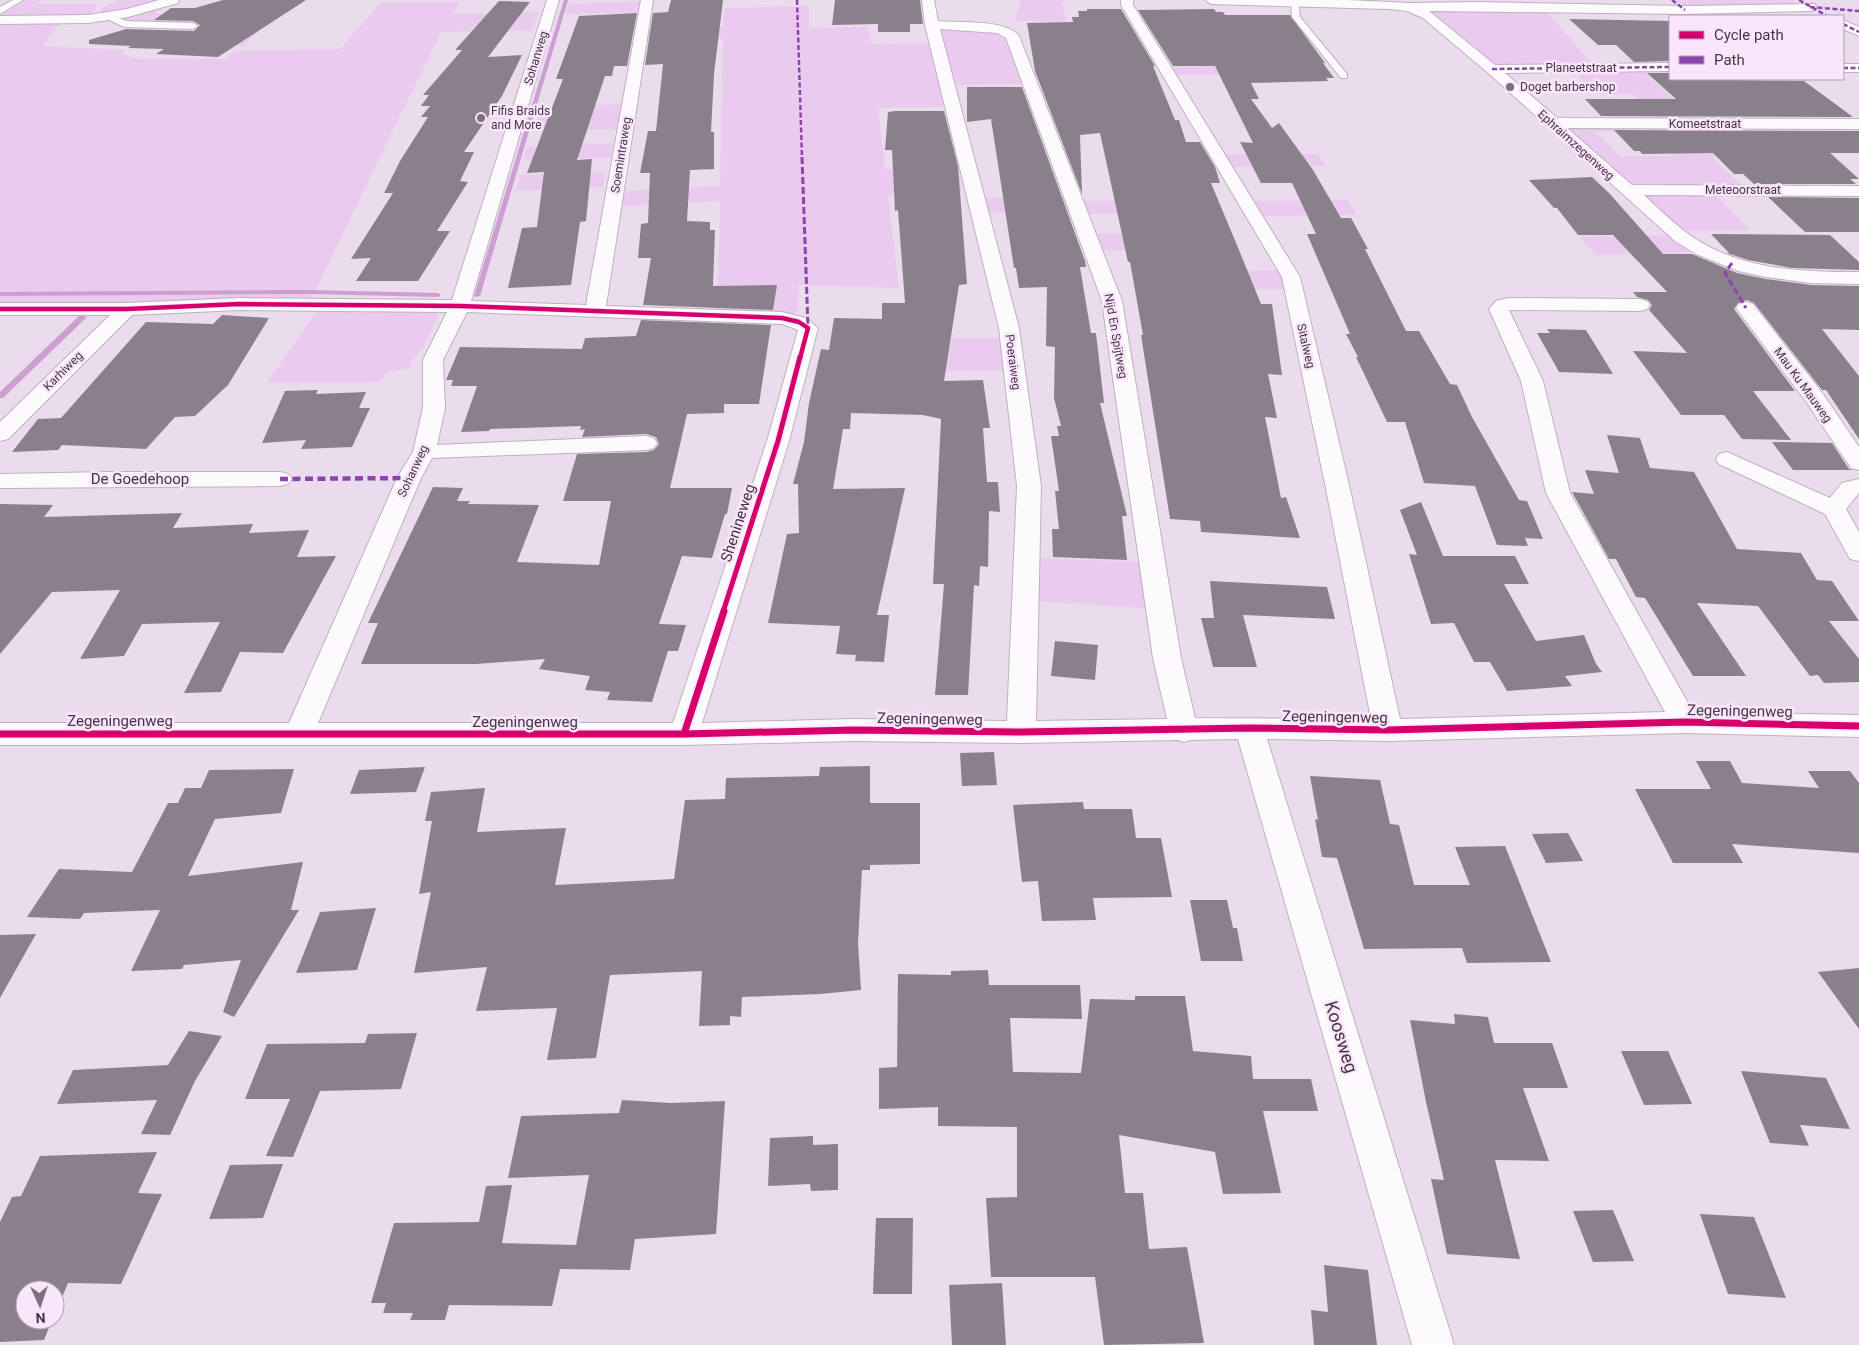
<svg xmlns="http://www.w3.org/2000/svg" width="1859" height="1345" font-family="Roboto,sans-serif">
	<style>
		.green { fill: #eacaee }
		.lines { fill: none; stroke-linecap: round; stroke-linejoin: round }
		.stream { fill: #cc9ed2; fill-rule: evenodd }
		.building { fill: #8a808c }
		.service-casing { stroke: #bdb2be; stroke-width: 2 }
		.minor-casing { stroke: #bdb2be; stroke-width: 2 }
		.service { fill: #fcfafc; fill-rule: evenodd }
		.minor { fill: #fcfafc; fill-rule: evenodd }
		.quiet-far2 { stroke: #8e44ad; stroke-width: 2.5; stroke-dasharray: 5 2.5; stroke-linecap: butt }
		.quiet-far1 { stroke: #8e44ad; stroke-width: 3; stroke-dasharray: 7 3; stroke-linecap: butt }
		.quiet { stroke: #8e44ad; stroke-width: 4.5; stroke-dasharray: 8 4.5; stroke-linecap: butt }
		.cycleway-far2-casing { stroke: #fbe5fd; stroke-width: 6 }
		.cycleway-far1-casing { stroke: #fbe5fd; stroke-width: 8 }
		.cycleway-casing { stroke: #fbe5fd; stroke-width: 10 }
		.cycleway-far2 { stroke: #d6006c; stroke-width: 4.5 }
		.cycleway-far1 { stroke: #d6006c; stroke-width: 5 }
		.cycleway { stroke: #d6006c; stroke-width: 7 }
		.poi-dot { fill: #7d717e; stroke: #fbe5fd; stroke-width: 2 }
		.labels { text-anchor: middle; stroke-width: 5; stroke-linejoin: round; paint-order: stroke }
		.far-street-label { font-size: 12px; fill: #423843; stroke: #fbe5fd }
		.far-poi-label { font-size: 12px; fill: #423843; stroke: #fbe5fd; text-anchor: start }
		.street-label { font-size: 15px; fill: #423843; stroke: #fbe5fd }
		.near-street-label { font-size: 18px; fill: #423843; stroke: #fbe5fd }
	</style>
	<rect width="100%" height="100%" fill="#ebdced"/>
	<path class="green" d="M22,0H41L36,4H96L98,7L90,15L82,17L0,16V13Z
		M119,0H166L132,10L101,14V9Z
		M1021,0H1064L1062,5L1067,22L1015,21Z
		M1676,0H1794L1796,2L1790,5L1758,6H1685Z
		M642,1L640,12L565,14L568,4Z
		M460,2L453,14L539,12L531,30L441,32L311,299L0,304V22H61L42,46L124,50L121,54L138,59H227L235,51L340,49L381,3Z
		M809,6V28L868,27L871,44L931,43L947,107L878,108L885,169L958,168L962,193L888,195L899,288L799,285L798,308L793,315L714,312L718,283L720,201L619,206L621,191L720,186L723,39L645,41L647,30L723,27L724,8Z
		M1428,10L1546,11L1594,66L1495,65Z
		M153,11L160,14L271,17L244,46H205L226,26L123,21L120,19L122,16Z
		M938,28L1004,33L1025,84L953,85Z
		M1252,66L1257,74L1174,75L1170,67Z
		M1572,69H1642L1695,120H1660L1634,94H1595Z
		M622,104L619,129L533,132L541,107Z
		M1622,125L1628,131L1595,132L1620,156H1676L1647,126L1719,125L1751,155L1711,156L1743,187L1636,186L1629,183L1566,127Z
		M613,143L611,157L523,161L527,147Z
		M1318,154L1326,166L1230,167L1224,155Z
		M605,172L603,187L516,191L520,175Z
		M1714,193L1751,231H1685L1671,222L1644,194Z
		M1064,197L1069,212L985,213L983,198Z
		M1160,200L1164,213L1085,214L1080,201Z
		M1348,200L1356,215L1259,216L1252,201Z
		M1093,233H1172L1178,250H1098Z
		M1668,235L1693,252L1597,255L1579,237Z
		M1279,270L1284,279L1285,289L1199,290L1193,272Z
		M319,308L437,311L438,315L423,348L411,362L410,368L386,373L380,382L267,383Z
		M1000,338L1004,370L917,371L916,339Z
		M1033,558L1142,562L1146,608L1033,601Z"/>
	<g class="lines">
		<path class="stream" d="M564,0H568L480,296L475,297L474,296Z
			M310,290L438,293L441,295L438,297L310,294L0,296V292Z
			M80,315L87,317L3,398H0V392Z"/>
	</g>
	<path class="building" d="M223,0H306L218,57L156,54L164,49L128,48L131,46L89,44V40L126,29L194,31L200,25L193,21L154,20L171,8H195Z
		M671,0H723L714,74L711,132H714V169L690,170L687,221L710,222V230H715L713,286L777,285L773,310L643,305L651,258H638L641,224L648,223L650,173H640L648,131H656L663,64L645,65L653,13L668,12Z
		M835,0H920L923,24H910V32H878V24L832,25Z
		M499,1L530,2L488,57L522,55L502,96L464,152H474L460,181L468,182L437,231H450L418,281H356L371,258L351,259L393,193H384L400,161L428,117H421L430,106H421L429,95H423L462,50H455Z
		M1087,9H1121L1155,66H1153L1175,120H1179L1186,142H1200L1215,167L1220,183H1211L1239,250L1261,304H1272L1282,375L1268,374L1277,418L1265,417L1281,498L1286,497L1300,538L1201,532L1200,521L1170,519L1141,335H1143L1130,262H1128L1100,133L1080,135L1082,194L1035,71L1027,23L1073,22L1072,17H1079L1078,11H1087Z
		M1214,9L1216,12H1223L1225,15H1290L1325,63H1323L1334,78H1326L1328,81L1251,83L1259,99H1251L1272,128L1279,123L1313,170L1341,218H1351L1368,249H1365L1406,331H1419L1450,384L1457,385L1472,417L1519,500L1527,501L1543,539L1525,538L1528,546L1497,545L1475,486L1424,483L1405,422H1387L1356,357H1358L1346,334H1350L1307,234H1316L1292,183H1261L1240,142L1253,143L1215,66H1173L1138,10Z
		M637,13L627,66H614L612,76H605L577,160L592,159L586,221L580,222L571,285L508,288L522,228L537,227L544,172L527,173L563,79H556L579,16Z
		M1569,19L1670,21V61L1634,62L1616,45H1598Z
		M1647,73H1670V79L1804,81L1853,117L1601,116L1585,99H1676Z
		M967,87H1022L1085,261L1086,267H1080L1091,333H1096L1104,403H1100L1127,516H1122L1127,560L1053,557L1052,529H1059L1055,491H1059L1051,436H1059L1057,426H1061L1054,398L1055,347L1046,346L1047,287L1019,288L1016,268H1014L991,119L967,122Z
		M895,111H944L958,166L967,284L959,285L944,381L983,380L990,428H983L987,482H998L1000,512L989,511L988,567L980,566L979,586L974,585L968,695H935L944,584H933L941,419L923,415L851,413L850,429H843L833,489L905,488L877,615H889L884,662L855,661L856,655L836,654L840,626L768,623L787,534L799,533L798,484H793L804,442L809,403L821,349L829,350L834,318L882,319V303H905L898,210L895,211L892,150H885L888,112Z
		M1614,130L1859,131V153H1830L1859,179H1850L1856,184H1754L1743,174H1734L1713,153L1642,154L1640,151H1634Z
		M1592,177L1610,194L1663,254H1692L1737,273L1766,279L1811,285L1859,286V330L1822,329L1859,376V439L1826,390H1822L1754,303L1747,300L1738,303L1734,309L1795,391H1753L1791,440L1742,439L1724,415H1681L1633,351L1687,353L1649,310L1652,305L1648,300L1637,297L1633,292H1667L1613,235H1578L1557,208H1554L1529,180Z
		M1768,197L1859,198V232H1805Z
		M1711,234L1830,235L1859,262V270L1792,268L1748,260L1727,253H1729Z
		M222,315L269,318L228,385L195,416L175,417L146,449L62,445L58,450L12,452L38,419L61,418L146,322L213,324Z
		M641,320L771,325L759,404H724V413L687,414L670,488H732L727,514H725L712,558L682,556L659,624L686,625L678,651H668L652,702L607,700L610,692L585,690L590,676L539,669L545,659L476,664H361L378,623H368L433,487L463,488L457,501H470L468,504L539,505L517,562L599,565L611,501H563L577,454L646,452L654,450L659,444L656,437L646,434L582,437L585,429L580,430L581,426L490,429L489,431L461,432L477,386H451L453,380H446L460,347L582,349L585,338L636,336Z
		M1547,329L1586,330L1613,374L1559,372L1537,333H1550Z
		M318,390L316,394L366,392L359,408H370L352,447L301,449L306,440L262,443L285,391Z
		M1607,435L1640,438L1650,468L1694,472L1737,549L1801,553L1817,580L1832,581L1859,621H1829L1859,659V682L1824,683L1818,675L1810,676L1758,606L1697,603L1746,676H1693L1645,598L1636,597L1616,559H1609L1572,492L1594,494L1585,470L1619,473Z
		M1772,442L1832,443L1849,469L1853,470H1793Z
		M1421,502L1443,556H1515L1529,584H1504L1536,641L1584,635L1596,664L1602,672L1565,676L1572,686L1507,691L1490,662H1474L1454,623L1431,624L1409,554L1417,555L1400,510Z
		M0,504L53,505L44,517L182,513L173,528L253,524L249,533L309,530L297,557L336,556L283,653L240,652L221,692L184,693L220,622L142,624L124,656L80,659L120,590L52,592L0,654Z
		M1210,581L1327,587L1335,619L1243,615L1257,667H1213L1201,618H1214Z
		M1055,641L1098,645L1095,680L1051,676Z
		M994,752L997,785L962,786L960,753Z
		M1696,761H1730L1742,783L1819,788L1808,771H1850L1859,783V853L1732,844L1743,863H1673L1635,789H1711Z
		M870,766V803H920V864L870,865V870H862L858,943L861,990L820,994L742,997L741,1017L730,1016V1025L699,1026L702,971L610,975L596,1058L547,1060L557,1008L476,1011L487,967L414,973L431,892L419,894L432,821H425L431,792L485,788L477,832L566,828L555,885L674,879L685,800L725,799L726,778L819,776L820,767Z
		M425,767L416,792L350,794L359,770Z
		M294,769L281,813L215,819L188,876L303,862L291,910H299L234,1017L223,1012L241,960L184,965L182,969L131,971L160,910L84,913L80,919L27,917L59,869L132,872L168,803H178L185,788H201L209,770Z
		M1310,776L1380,780L1390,824L1399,825L1414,885H1470L1455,847L1505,846L1551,962L1467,963L1462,948L1364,949L1337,858L1322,857L1315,819L1318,820Z
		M1083,802L1084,809H1132L1136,838H1161L1172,897L1093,898L1096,920L1042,921L1038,881L1022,882L1013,805Z
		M1568,833L1583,861L1546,863L1532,834Z
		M1190,900H1227L1233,928H1237L1243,961H1201Z
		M376,908L357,970L296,973L320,912Z
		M36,934L0,998V935Z
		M1859,968V1029L1818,972Z
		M988,970L989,985H1080L1082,1019L1010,1018L1013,1072L1081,1073L1090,999L1135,1000V996H1185L1193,1051L1251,1056L1253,1079H1311L1318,1111H1263L1281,1193L1223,1194L1215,1152L1119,1135L1125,1193H1143L1149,1249L1187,1247L1204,1343L1104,1345L1095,1277H991L986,1198L1017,1197V1127L938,1126V1107L879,1109V1068L897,1067L898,974L951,975V971Z
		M1454,1014L1488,1017L1494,1043H1552L1568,1088H1523L1549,1161L1495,1160L1520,1259L1447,1254L1431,1179L1444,1180L1426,1102L1410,1020L1455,1024Z
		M189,1031L222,1036L195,1081L170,1135L141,1134L157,1100L57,1104L73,1070L168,1065Z
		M417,1033L401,1089L320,1091L293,1157L266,1156L290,1099H245L267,1044L365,1043L368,1034Z
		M1621,1051H1668L1692,1104L1644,1105Z
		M1741,1071L1826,1078L1850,1129L1800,1125L1809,1146L1770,1143Z
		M622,1100L671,1103L725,1101L716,1234L635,1239L630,1270L560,1269L552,1306L449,1305L445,1320H410L413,1313H383L386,1303H371L394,1223L479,1222L486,1186L512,1185L502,1243L576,1245L589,1175L508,1178L521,1116L619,1113Z
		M813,1136V1145L838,1144V1190L811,1191L810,1184L768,1186L770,1138Z
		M157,1152L138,1193L162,1194L121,1284L68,1283L55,1314V1290H25V1320H52L44,1340L0,1342V1222L12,1197L21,1196L40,1156Z
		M283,1164L263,1218L209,1219L230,1165Z
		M1613,1210L1634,1261L1593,1262L1573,1211Z
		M1700,1214L1754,1217L1786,1298L1728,1294Z
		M876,1218H913L912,1294H873Z
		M1324,1265L1368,1270L1377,1345H1314L1311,1310L1328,1312Z
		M1002,1283L1006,1345H952L949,1285Z"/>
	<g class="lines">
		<g class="service-casing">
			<path id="service" d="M13,0H23L0,14V7Z
				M1293,0H1298L1300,17L1347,74V78H1341L1292,17L1291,2Z
				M108,13L126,21L193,23L198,26L193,29L124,27L105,18L104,16Z"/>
		</g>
		<g class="minor-casing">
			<path id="minor" d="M159,0H179L178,3L128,17L88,23L0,24V16L88,15L127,9Z
				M547,0H559L471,301L586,305L641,0H653L606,306L782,312L806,318L818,328L789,441L702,723L854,719L1007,721L1017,486L999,328L925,25L922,0H934L938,21C958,23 1006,19 1019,36L1122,301L1181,658L1195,718L1371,719L1326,489L1282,277L1121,5V0H1133V5L1300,277L1350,489L1400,719L1665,712L1546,493L1521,381L1489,309L1496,301L1508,298L1640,299L1647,301L1650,305L1647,309L1640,311L1509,310L1543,381L1570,493L1693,712L1859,715V737L1685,733L1388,741L1267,739L1454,1345H1412L1238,739L1190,740L1184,742L1178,740L1021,743L854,741L684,745H0V723H289L397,478L413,452L423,408V360L447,312L239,310L132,315L8,439L0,441V422L110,315H0V303H127L239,298L452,300ZM940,29L997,33L1006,38L1102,301L1153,658L1167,719L1036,721L1041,486L1019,328ZM467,312L782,324L798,330L767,441L673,723H318L421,478L432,458L646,450L654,448L657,443L654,438L646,436L437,445L445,408L443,360Z
				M1205,0H1348L1410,3L1477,2L1685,6L1815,4L1816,7L1815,10L1810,11L1685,14L1429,11L1495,65L1670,63V71L1505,73L1557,118L1859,119V129L1567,128L1632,185L1859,186V196L1644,195C1658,208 1672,222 1687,233C1737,270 1800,272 1859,272V284L1811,283L1766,277L1738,271L1696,254L1675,241L1487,72L1423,18L1407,11L1389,9L1211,4Z
				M1843,20L1859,27V36L1843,29Z
				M1843,64H1859V72H1843Z
				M1746,302L1753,304L1823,394L1859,447V470L1851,468L1807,403L1736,308L1739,304Z
				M1727,452L1830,498L1842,483L1859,479V493L1846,509L1859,532V561L1850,559L1825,514L1719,464L1716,459L1719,454Z
				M111,472H280L288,474L292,479L288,484L280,486L0,488V474Z"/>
		</g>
		<use href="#service" class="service"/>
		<use href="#minor" class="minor"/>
		<path class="quiet-far2" d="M797,0L802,158
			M1672,0L1685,10
			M1799,0L1827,16
			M1810,7L1859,11
			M1843,24L1859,32
			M1843,68H1859
			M1492,69L1670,67"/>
		<path class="quiet-far1" d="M802,157L808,328
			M1732,263L1725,273L1746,308"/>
		<path class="quiet" d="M280,479L409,478"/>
		<g class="cycleway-far2-casing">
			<path id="cycleway-far2" d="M0,309H127L239,304L460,306L782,318L799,322L808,328L800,358"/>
		</g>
		<g class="cycleway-far1-casing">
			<path id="cycleway-far1" d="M723,612L778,441L800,357"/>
		</g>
		<g class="cycleway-casing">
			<path id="cycleway" d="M0,734H684L854,730L1021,732L1249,728L1388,730L1685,722L1859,726
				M684,734L724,611"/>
		</g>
		<use href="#cycleway-far2" class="cycleway-far2"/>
		<use href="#cycleway-far1" class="cycleway-far1"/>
		<use href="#cycleway" class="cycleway"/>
	</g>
	<g class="poi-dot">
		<circle cx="1510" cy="87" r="5"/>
		<circle cx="481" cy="118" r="5"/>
	</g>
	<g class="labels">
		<g class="far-street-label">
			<text transform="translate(536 58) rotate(-73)" y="4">Sohanweg</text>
			<text x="1581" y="72">Planeetstraat</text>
			<text x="1705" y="128">Komeetstraat</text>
			<text transform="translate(1576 145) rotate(42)" y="4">Ephraimzegenweg</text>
			<text transform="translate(621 155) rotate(-81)" y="4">Soemintraweg</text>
			<text x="1743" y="194">Meteoorstraat</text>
			<text transform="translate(1116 336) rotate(80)" y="4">Nijd En Spijtweg</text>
			<text transform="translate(1306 346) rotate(77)" y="4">Sitalweg</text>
			<text transform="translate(1013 362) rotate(83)" y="4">Poeraiweg</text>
			<text transform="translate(63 371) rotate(-45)" y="4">Karhiweg</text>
			<text transform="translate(1803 385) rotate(54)" y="4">Mau Ku Mauweg</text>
			<text transform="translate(413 471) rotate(-65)" y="4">Sohanweg</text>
		</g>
		<g class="far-poi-label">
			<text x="1520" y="91">Doget barbershop</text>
			<text x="491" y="115">Fifis Braids<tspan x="491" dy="14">and More</tspan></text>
		</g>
		<g class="street-label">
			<text x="140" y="484">De Goedehoop</text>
			<text transform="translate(738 523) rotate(-72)" y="5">Shenineweg</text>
			<text transform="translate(1740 711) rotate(1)" y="5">Zegeningenweg</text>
			<text transform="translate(1335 717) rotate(1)" y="5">Zegeningenweg</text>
			<text transform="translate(930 719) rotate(1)" y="5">Zegeningenweg</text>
			<text x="120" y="726">Zegeningenweg</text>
			<text x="525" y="727">Zegeningenweg</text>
		</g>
		<g class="near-street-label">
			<text transform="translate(1341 1037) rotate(73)" y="6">Koosweg</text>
		</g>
	</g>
	<rect x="1669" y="15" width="175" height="65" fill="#fbe5fd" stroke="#b1a0b3"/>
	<rect x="1679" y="31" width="25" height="8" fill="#d6006c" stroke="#b1a0b3"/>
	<text x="1714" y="40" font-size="15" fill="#423843">Cycle path</text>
	<rect x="1679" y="56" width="25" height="8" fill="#8e44ad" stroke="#b1a0b3"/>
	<text x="1714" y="65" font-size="15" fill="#423843">Path</text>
	<g transform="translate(40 1305) rotate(177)"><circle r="24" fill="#fbe5fd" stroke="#b1a0b3"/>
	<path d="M0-4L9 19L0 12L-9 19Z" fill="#7d717e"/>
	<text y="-8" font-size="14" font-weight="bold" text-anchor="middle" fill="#423843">N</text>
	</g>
</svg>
